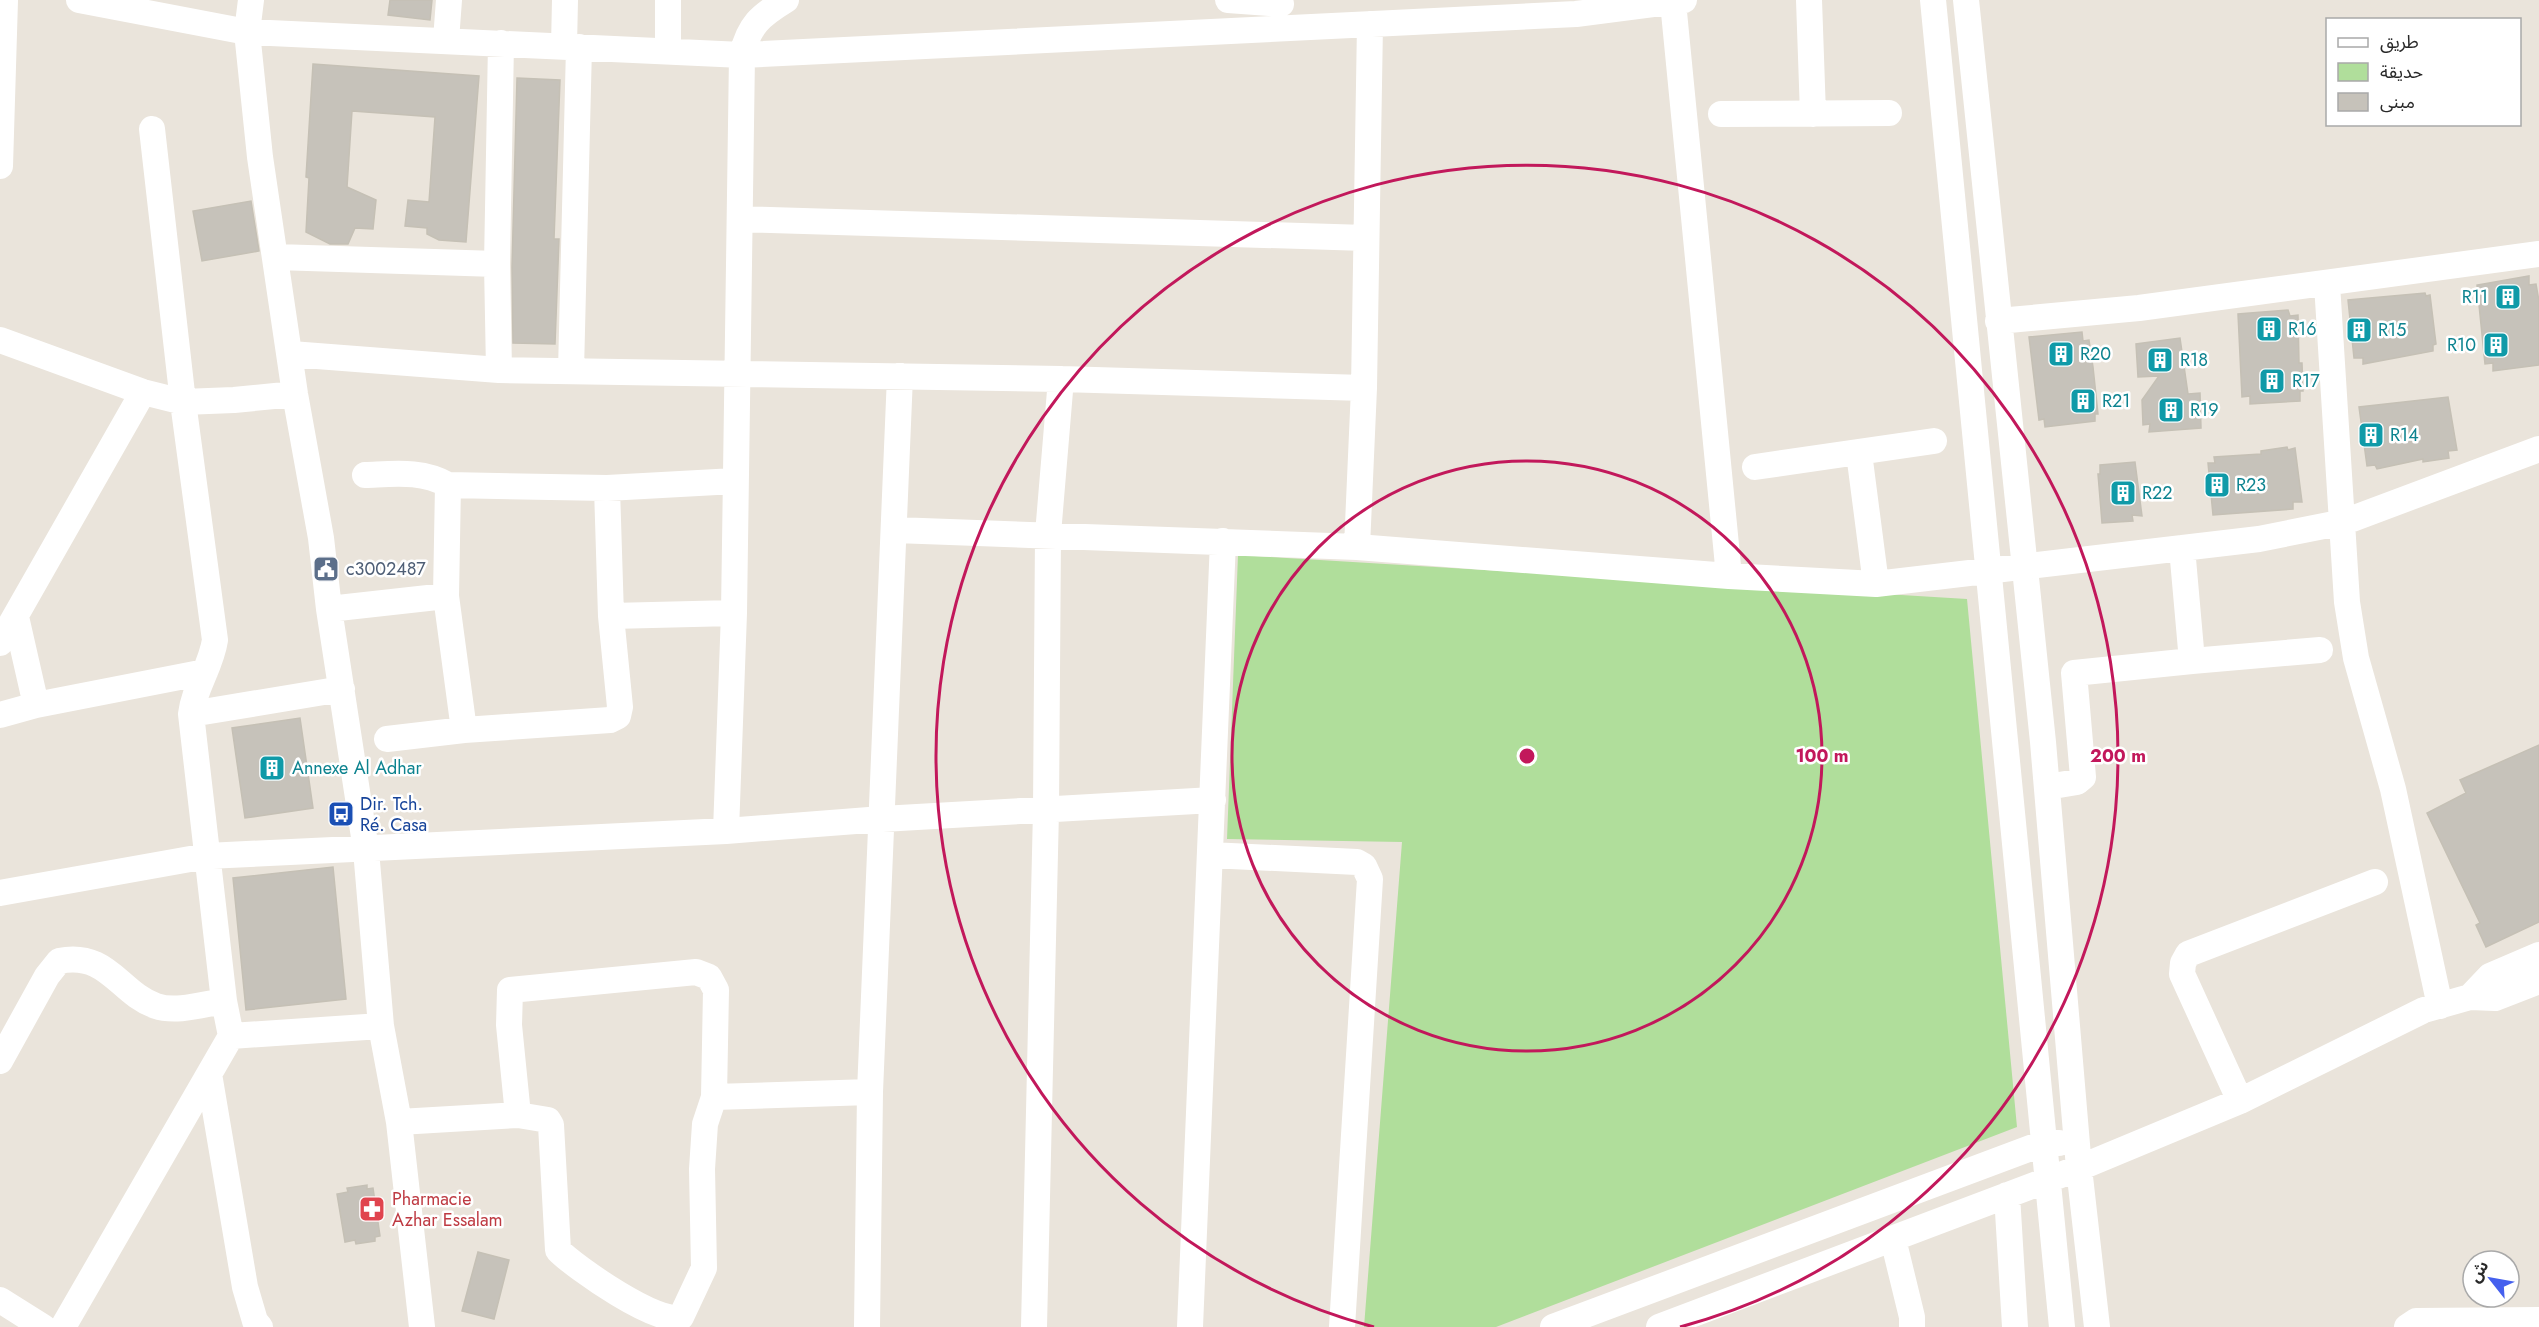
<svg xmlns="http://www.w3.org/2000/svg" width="2539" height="1327" font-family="Jost,'Noto Sans Arabic',sans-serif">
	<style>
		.green { fill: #b0de9b }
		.building { fill: #c6c2ba; stroke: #c5c0b5; stroke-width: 1.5 }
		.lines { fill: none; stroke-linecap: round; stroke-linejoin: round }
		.minor { stroke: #fff; stroke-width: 26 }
		.ring { fill: none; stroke: #c2185b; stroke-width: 3 }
		.labels { text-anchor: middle; stroke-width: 5; stroke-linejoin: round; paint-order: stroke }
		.culture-label { font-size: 18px; fill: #0d838f; stroke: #fff; text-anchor: start }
		.service-label { font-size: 18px; fill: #4e5e75; stroke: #fff; text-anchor: start }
		.transit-label { font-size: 18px; fill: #164399; stroke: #fff; text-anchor: start }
		.health-label { font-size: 18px; fill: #be3a42; stroke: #fff; text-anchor: start }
		.centre { fill: #c2185b; stroke: #fff; stroke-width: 3 }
		.ring-label { font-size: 18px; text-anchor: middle; font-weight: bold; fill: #c2185b; stroke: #fff; stroke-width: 5; stroke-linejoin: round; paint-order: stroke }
	</style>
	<rect width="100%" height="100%" fill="#eae4db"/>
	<path class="green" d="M1238,555L1967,599L2017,1127L1496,1327H1364L1402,842L1227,839Z"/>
	<path class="building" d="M390,0H432L430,20L388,15Z
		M313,64L479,76L466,242L439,240L427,234V228L405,226L408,200L429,202L435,117L352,111L347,187L376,200L373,229L355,228L348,244H330L306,232L309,178L306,177Z
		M517,78L560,80L554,239H559L555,344L513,343L512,267Z
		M251,201L259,251L202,261L193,211Z
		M2529,276V285L2536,284L2539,301V365L2493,371V363L2485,364L2477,285Z
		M2425,293L2426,296L2430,295L2436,344L2433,345V351L2363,364V358H2354L2348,300Z
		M2288,310L2290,316L2298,315L2299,363H2302L2303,391H2300V401L2250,404V396L2242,397L2238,314Z
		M2082,332L2083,341L2089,340L2093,367L2098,414H2095V421L2045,427L2044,419L2039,420L2029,337Z
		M2180,338L2188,394L2200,393L2201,428L2149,432L2150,424L2143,425L2142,400L2159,376L2138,377L2136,344Z
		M2448,397L2457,450L2448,451L2449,458L2423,462V459L2377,469L2375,465L2367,466L2359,407Z
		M2287,447L2288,450L2295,448L2302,502H2293V509L2213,515L2208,463H2215L2214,457L2261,454V451Z
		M2135,462L2142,516L2132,515L2133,521L2102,523L2098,474H2100V465Z
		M300,718L313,808L245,818L232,728Z
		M2539,745V922L2486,947L2476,925L2480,923L2427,813L2466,793L2460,780Z
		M333,867L346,999L246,1010L233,878Z
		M367,1185V1189L373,1188L380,1236L375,1237V1241L356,1244L355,1240L345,1242L337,1194L348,1192L347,1188Z
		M478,1252L509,1260L494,1319L462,1311Z"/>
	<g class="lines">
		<path class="minor" d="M79,0L247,32L742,55L1576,14L1684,0
			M251,0L247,32L260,157L295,394L321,538L329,609L366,850L381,1026L399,1122L422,1327
			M668,0V51
			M1228,0L1281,4
			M1809,0L1813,114
			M1933,0L2062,1327
			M1966,0L2043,742L2079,1168L2097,1327
			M1673,2L1729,576
			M446,40L449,0
			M564,46L565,0
			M1721,114L1889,113
			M0,166L5,0
			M740,219L1366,238
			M276,257L497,264
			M2327,284L2347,602L2356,658L2393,789L2440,1006
			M1998,321L2139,308L2539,254
			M0,340L143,392L183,402L234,400L295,394
			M291,354L499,370L1061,379L1364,388
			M499,370L497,264L501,43
			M571,371L579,47
			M1859,453L1876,584
			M1755,467L1934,441
			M365,475C394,474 422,470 448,485L607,488L735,481
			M448,485L446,596L464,730
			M895,530L1357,547L1729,576L1876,584L2259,539L2344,522L2539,449
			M1357,547L1364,388L1370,24
			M329,609L446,596
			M611,616L734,613
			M16,617L36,705
			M0,643L143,392
			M2192,661L2320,650
			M191,714L342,689
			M0,715L36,705L205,672
			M387,739L464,730L610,720L618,716L620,707L611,616L607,488
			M2047,787L2077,782L2083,777L2074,673L2192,661L2182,548
			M726,831L734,613L742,55C749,25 760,16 786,0
			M1210,855L1357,862L1364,866L1370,879L1342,1327
			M0,893L207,856L726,831L882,819L1213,800
			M2470,997L2490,976L2539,955
			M231,1036L381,1026
			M0,1061L47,976L59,961C108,951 119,993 156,1006C176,1013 204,1004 224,1001
			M209,1074L245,1287L255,1321L260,1327
			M714,1097L870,1092
			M2240,1101L2182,974L2183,963L2188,954L2375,882
			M399,1122L518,1115L548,1120L551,1125L558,1250C574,1267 661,1327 681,1317L704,1268L702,1169L705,1124L714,1097L716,990L709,977L696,972L510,990L509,1025L518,1115
			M2007,1195L2015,1327
			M1893,1239L1912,1317V1327
			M0,1300L43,1327
			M63,1327L231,1036L224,1001L191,714C194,688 211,667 215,640L183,402L152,129
			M867,1327L870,1092L900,376
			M1034,1327L1046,810L1048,534L1061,379
			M1190,1327L1223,541
			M1553,1327L2044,1143H2059
			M1659,1327L2079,1168L2240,1101L2424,1010L2470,997L2495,998L2539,981
			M2407,1327L2416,1321L2539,1320"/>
	</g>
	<g class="ring">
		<circle cx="1527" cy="756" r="295"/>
		<path d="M1374 1327A591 591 0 1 1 1680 1327"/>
	</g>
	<defs>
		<g id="building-square" transform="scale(1.35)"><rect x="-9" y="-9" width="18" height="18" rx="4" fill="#0f9aa8" stroke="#fff"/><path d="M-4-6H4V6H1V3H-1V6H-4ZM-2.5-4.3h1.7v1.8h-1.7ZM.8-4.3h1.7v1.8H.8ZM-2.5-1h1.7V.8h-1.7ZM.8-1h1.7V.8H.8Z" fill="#fff"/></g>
		<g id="civic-square" transform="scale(1.35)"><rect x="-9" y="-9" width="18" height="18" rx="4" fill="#5c6f8a" stroke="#fff"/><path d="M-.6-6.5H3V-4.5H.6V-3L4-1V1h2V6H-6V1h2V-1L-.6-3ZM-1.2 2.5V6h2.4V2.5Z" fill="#fff"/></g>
		<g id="bus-square" transform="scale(1.35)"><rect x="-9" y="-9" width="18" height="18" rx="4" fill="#1a4fb4" stroke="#fff"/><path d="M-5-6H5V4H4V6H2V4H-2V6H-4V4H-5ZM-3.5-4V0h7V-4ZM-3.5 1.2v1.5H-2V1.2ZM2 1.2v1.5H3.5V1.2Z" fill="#fff"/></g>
		<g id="pharmacy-square" transform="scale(1.35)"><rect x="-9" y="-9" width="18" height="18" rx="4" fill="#e0444e" stroke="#fff"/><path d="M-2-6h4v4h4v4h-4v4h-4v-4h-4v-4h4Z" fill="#fff"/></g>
	</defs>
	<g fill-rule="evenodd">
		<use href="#building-square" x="2508" y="297"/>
		<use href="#building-square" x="2269" y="329"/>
		<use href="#building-square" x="2359" y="330"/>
		<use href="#building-square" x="2496" y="345"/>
		<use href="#building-square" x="2061" y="354"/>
		<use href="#building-square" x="2160" y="360"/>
		<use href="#building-square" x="2272" y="381"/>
		<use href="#building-square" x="2083" y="401"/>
		<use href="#building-square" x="2171" y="410"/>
		<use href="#building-square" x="2371" y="435"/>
		<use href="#building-square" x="2217" y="485"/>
		<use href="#building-square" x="2123" y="493"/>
		<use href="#civic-square" x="326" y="569"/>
		<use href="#building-square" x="272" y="768"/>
		<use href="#bus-square" x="341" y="814"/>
		<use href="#pharmacy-square" x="372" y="1209"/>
	</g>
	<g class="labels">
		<g class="culture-label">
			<text x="2488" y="303" text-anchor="end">R11</text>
			<text x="2288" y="335">R16</text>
			<text x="2378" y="336">R15</text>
			<text x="2476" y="351" text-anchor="end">R10</text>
			<text x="2080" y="360">R20</text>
			<text x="2180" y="366">R18</text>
			<text x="2292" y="387">R17</text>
			<text x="2102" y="407">R21</text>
			<text x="2190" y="416">R19</text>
			<text x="2390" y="441">R14</text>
			<text x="2236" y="491">R23</text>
			<text x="2142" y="499">R22</text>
			<text x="292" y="774">Annexe Al Adhar</text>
		</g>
		<g class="service-label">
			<text x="346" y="575">c3002487</text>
		</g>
		<g class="transit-label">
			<text x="360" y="810">Dir. Tch.<tspan x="360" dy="21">Ré. Casa</tspan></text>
		</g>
		<g class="health-label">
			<text x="392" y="1205">Pharmacie<tspan x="392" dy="21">Azhar Essalam</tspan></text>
		</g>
	</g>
	<circle cx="1527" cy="756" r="9" class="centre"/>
	<g class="ring-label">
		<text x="1822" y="762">100 m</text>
		<text x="2118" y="762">200 m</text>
	</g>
	<rect x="2326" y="18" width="195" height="108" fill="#ffffff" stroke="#a9a9a9" stroke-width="1.5"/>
	<rect x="2338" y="38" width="30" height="9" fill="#ffffff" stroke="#a9a9a9" stroke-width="1.5"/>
	<text x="2380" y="48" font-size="18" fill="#292929">طريق</text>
	<rect x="2338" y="63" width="30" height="18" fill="#b0de9b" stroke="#a9a9a9" stroke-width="1.5"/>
	<text x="2380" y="78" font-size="18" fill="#292929">حديقة</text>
	<rect x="2338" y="93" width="30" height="18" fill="#c6c2ba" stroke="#a9a9a9" stroke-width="1.5"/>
	<text x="2380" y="108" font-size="18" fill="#292929">مبنى</text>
	<g transform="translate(2491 1279) rotate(301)"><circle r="28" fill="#ffffff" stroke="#a9a9a9" stroke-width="1.5"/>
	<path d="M0-4.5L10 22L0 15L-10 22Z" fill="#4560ee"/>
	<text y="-9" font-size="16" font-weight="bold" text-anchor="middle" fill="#292929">ش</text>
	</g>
</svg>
